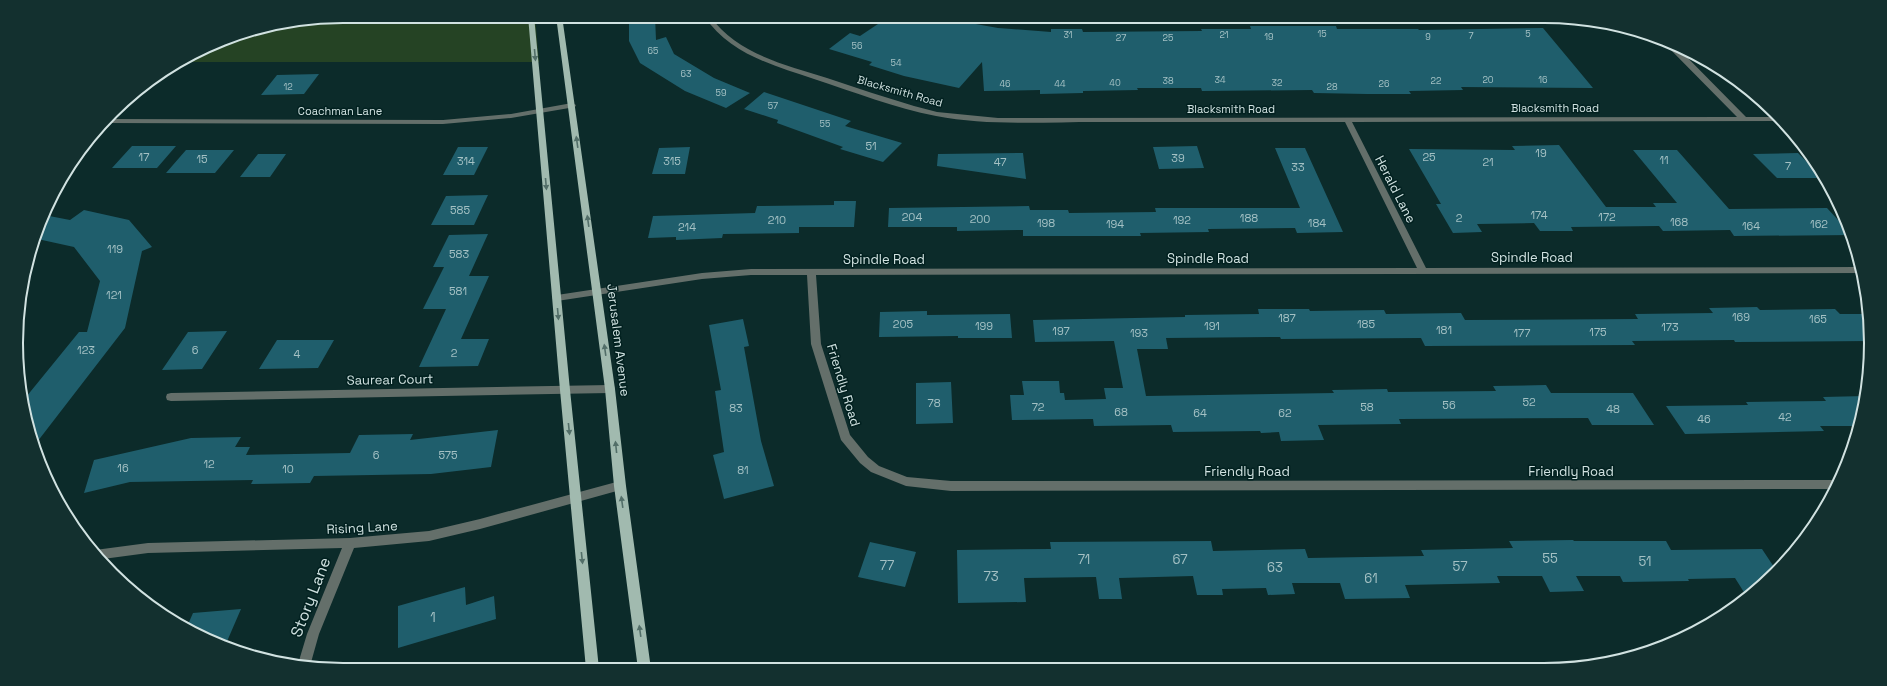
<svg xmlns="http://www.w3.org/2000/svg" width="1887" height="686" font-family="'Space Grotesk',sans-serif">
	<style>
		.green { fill: #254324 }
		.building { fill: #1f5e6c }
		.lines { fill: none; stroke-linecap: round; stroke-linejoin: round }
		.minor { fill: #646f6a; fill-rule: evenodd }
		.major { fill: #a1baaf; fill-rule: evenodd }
		.oneway { fill: #526e68 }
		.labels { text-anchor: middle; stroke-width: 3; stroke-linejoin: round; paint-order: stroke }
		.far-number-label { font-size: 9px; fill: #a4c1c4 }
		.far-street-label { font-size: 11px; fill: #d1e2e1; stroke: #022120 }
		.number-label { font-size: 11px; fill: #a4c1c4 }
		.street-label { font-size: 13px; fill: #d1e2e1; stroke: #022120 }
		.near-number-label { font-size: 13px; fill: #a4c1c4 }
		.near-street-label { font-size: 16px; fill: #d1e2e1; stroke: #022120 }
		.rim { fill: none; stroke: #d1e2e1; stroke-width: 2 }
	</style>
	<rect width="100%" height="100%" fill="#0c2b2a"/>
	<path class="green" d="M343,16H535L539,62H177L238,33Z"/>
	<path class="building" d="M629,16H655L656,40L666,37L674,54L714,78L750,93L726,108L685,91L640,63L629,41Z
		M890,16H931L998,28L1051,32V29H1082L1083,32L1202,31L1201,29H1251L1250,26H1336L1337,29H1418L1419,30L1543,28L1593,88L1461,87L1463,90L1409,91L1411,94H1367L1314,93L1312,90L1202,91L1201,88H1137L1138,90L1083,91V93L1040,94V90L984,91L982,62L959,88L904,76L869,65L872,62L829,49L850,33L860,36Z
		M319,74L304,94L261,95L277,75Z
		M764,92L851,121L845,126L902,143L883,162L840,149L843,147L777,123L778,120L744,109Z
		M1559,145L1606,207H1656L1653,203H1677L1633,150H1677L1729,209L1827,208L1852,235L1734,236L1730,230L1663,231L1659,226L1571,227L1573,231H1540L1534,223L1477,224L1482,232L1453,233L1436,204H1441L1409,149L1515,150L1512,146Z
		M132,146H176L157,168H112Z
		M1197,146L1204,168L1159,169L1153,147Z
		M458,147H488L474,175H443Z
		M690,147L685,174H652L659,148Z
		M1275,148H1305L1343,232L1297,233L1295,228L1208,229L1209,232L1140,233L1141,236H1023V230L957,231V227H888L889,208L1029,206L1030,210H1068L1069,213L1156,212L1155,208H1300Z
		M186,150H234L215,173H166Z
		M1023,153L1026,179L937,166L938,154Z
		M1798,153L1823,178H1777L1753,154Z
		M258,154H286L270,177H240Z
		M488,195L474,225H431L446,196Z
		M834,201H856L854,227H799V233L723,234L722,238L676,240V237L648,238L653,216L755,213L757,206L834,205Z
		M84,210L129,220L152,247L142,251L125,328L34,446L22,402L79,332H87L100,281L74,247L33,238L44,215L70,220Z
		M488,234L469,276H489L461,339H489L478,366L419,367L446,309H423L444,267H433L449,235Z
		M1757,307L1760,310L1835,309L1840,314H1869L1870,341L1735,342L1734,340L1632,341L1635,345L1425,346L1421,338L1281,339L1280,337L1166,338L1168,349H1137L1146,396L1334,393L1332,390L1387,389L1388,392L1496,391L1493,386L1546,385L1551,393H1633L1654,425H1592L1588,418L1399,419L1401,424L1318,425L1324,440L1281,441L1279,432L1261,433L1260,431L1173,432L1171,425L1094,426L1093,419L1012,420L1010,395H1024L1022,381H1059L1060,393H1064L1065,400L1106,399L1104,388H1123L1114,341L1035,342L1033,320L1185,317V315L1259,314L1258,309H1309L1310,311L1384,310L1386,314L1461,313L1465,320L1638,319L1635,314L1713,313L1709,308Z
		M927,311V315L1010,314L1012,338H958V336L879,337L880,312Z
		M743,319L749,346L744,347L761,441L774,486L724,499L713,455L724,452L715,391L721,390L709,325Z
		M227,331L202,369L162,370L188,332Z
		M277,340H334L318,368L259,369Z
		M951,382L953,423L916,424V383Z
		M1865,396L1860,426H1820L1824,431L1685,434L1666,406L1748,405L1746,402L1826,401L1823,397Z
		M498,430L491,467L431,474L314,476L310,483L251,484L253,480L130,482L84,493L94,460L191,438L241,437L235,447H250L246,455L350,453L359,435L413,434L410,440Z
		M1573,540L1574,541H1666L1671,550L1762,549L1776,570L1760,589L1747,597L1735,578L1688,579L1689,581L1623,582L1620,576H1576L1584,591L1550,592L1542,576H1497L1500,583L1405,585L1410,598L1345,599L1340,583H1292L1295,594L1268,595L1266,588L1222,589L1223,595H1197L1193,576L1119,578L1122,599H1099L1096,577L1024,578L1026,602L958,603L957,550L1051,549L1050,542L1211,541L1213,551L1305,549L1308,558L1424,556L1421,550L1513,548L1509,541Z
		M870,542L916,552L905,587L858,577Z
		M465,587L466,605L494,596L496,619L398,648V606Z
		M241,609L225,646L199,636L186,629L193,613Z"/>
	<g class="lines">
		<path class="minor" d="M704,16H710C737,54 785,65 827,78C856,88 885,97 914,106L937,112L998,118L1737,117L1666,45L1667,41L1674,44L1746,117H1778L1783,121L1352,122L1426,268L1860,267L1862,273L816,275L821,344L850,435L868,457L879,466L907,477L951,481L1836,480L1832,489L951,491L906,486L871,472L860,463L841,440L811,344L807,275H751L702,279L557,301L552,298L557,295L702,273L751,269L1417,268L1345,122C1262,122 1179,122 1097,122C1044,122 988,126 936,116C895,108 854,92 814,79C772,65 730,54 704,16Z
			M572,103L576,105L575,107L511,118L443,124L106,123L110,119L443,120L511,114Z
			M610,385L614,386L615,389L614,392L610,393L171,401L167,400L166,397L167,394L171,393Z
			M620,481L624,483L626,486L624,489L480,529L429,541L354,548L319,634L310,666L298,664L307,634L342,548L148,553L103,559L95,550L148,543L350,538L429,531L480,519Z"/>
		<path class="major" d="M528,16H534L570,390L599,669H586L560,390Z
			M556,16H562L615,389L626,486L651,669H638L614,486L605,389Z"/>
	</g>
	<defs><path id="oneway-solid" d="M-6-.8H1V-3.2L6.5 0L1 3.2V.8H-6Z"/></defs>
	<g class="oneway">
		<use href="#oneway-solid" transform="translate(535 55) rotate(85)"/>
		<use href="#oneway-solid" transform="translate(577 142) rotate(-98)"/>
		<use href="#oneway-solid" transform="translate(546 184) rotate(85)"/>
		<use href="#oneway-solid" transform="translate(588 221) rotate(-98)"/>
		<use href="#oneway-solid" transform="translate(558 314) rotate(85)"/>
		<use href="#oneway-solid" transform="translate(605 350) rotate(-98)"/>
		<use href="#oneway-solid" transform="translate(569 429) rotate(84)"/>
		<use href="#oneway-solid" transform="translate(616 447) rotate(-96)"/>
		<use href="#oneway-solid" transform="translate(622 502) rotate(-98)"/>
		<use href="#oneway-solid" transform="translate(582 558) rotate(84)"/>
		<use href="#oneway-solid" transform="translate(640 631) rotate(-98)"/>
	</g>
	<g class="labels">
		<g class="far-number-label">
			<text x="1322" y="37">15</text>
			<text x="1528" y="37">5</text>
			<text x="1068" y="38">31</text>
			<text x="1224" y="38">21</text>
			<text x="1471" y="39">7</text>
			<text x="1269" y="40">19</text>
			<text x="1428" y="40">9</text>
			<text x="1121" y="41">27</text>
			<text x="1168" y="41">25</text>
			<text x="857" y="49">56</text>
			<text x="653" y="54">65</text>
			<text x="896" y="66">54</text>
			<text x="686" y="77">63</text>
			<text x="1220" y="83">34</text>
			<text x="1488" y="83">20</text>
			<text x="1543" y="83">16</text>
			<text x="1168" y="84">38</text>
			<text x="1436" y="84">22</text>
			<text x="1115" y="86">40</text>
			<text x="1277" y="86">32</text>
			<text x="1005" y="87">46</text>
			<text x="1060" y="87">44</text>
			<text x="1384" y="87">26</text>
			<text x="288" y="90">12</text>
			<text x="1332" y="90">28</text>
			<text x="721" y="96">59</text>
			<text x="773" y="109">57</text>
			<text x="825" y="127">55</text>
		</g>
		<g class="far-street-label">
			<text transform="translate(900 91) rotate(16)" y="4">Blacksmith Road</text>
			<text x="1555" y="112">Blacksmith Road</text>
			<text x="1231" y="113">Blacksmith Road</text>
			<text x="340" y="115">Coachman Lane</text>
		</g>
		<g class="number-label">
			<text x="871" y="150">51</text>
			<text x="1541" y="157">19</text>
			<text x="144" y="161">17</text>
			<text x="1429" y="161">25</text>
			<text x="1178" y="162">39</text>
			<text x="202" y="163">15</text>
			<text x="1664" y="164">11</text>
			<text x="466" y="165">314</text>
			<text x="672" y="165">315</text>
			<text x="1000" y="166">47</text>
			<text x="1488" y="166">21</text>
			<text x="1788" y="170">7</text>
			<text x="1298" y="171">33</text>
			<text x="460" y="214">585</text>
			<text x="1539" y="219">174</text>
			<text x="912" y="221">204</text>
			<text x="1607" y="221">172</text>
			<text x="1249" y="222">188</text>
			<text x="1459" y="222">2</text>
			<text x="980" y="223">200</text>
			<text x="777" y="224">210</text>
			<text x="1182" y="224">192</text>
			<text x="1679" y="226">168</text>
			<text x="1046" y="227">198</text>
			<text x="1317" y="227">184</text>
			<text x="1115" y="228">194</text>
			<text x="1819" y="228">162</text>
			<text x="1751" y="230">164</text>
			<text x="687" y="231">214</text>
			<text x="115" y="253">119</text>
			<text x="459" y="258">583</text>
			<text x="458" y="295">581</text>
			<text x="114" y="299">121</text>
			<text x="1741" y="321">169</text>
			<text x="1287" y="322">187</text>
			<text x="1818" y="323">165</text>
			<text x="903" y="328">205</text>
			<text x="1366" y="328">185</text>
			<text x="984" y="330">199</text>
			<text x="1212" y="330">191</text>
			<text x="1670" y="331">173</text>
			<text x="1444" y="334">181</text>
			<text x="1061" y="335">197</text>
			<text x="1598" y="336">175</text>
			<text x="1139" y="337">193</text>
			<text x="1522" y="337">177</text>
			<text x="86" y="354">123</text>
			<text x="195" y="354">6</text>
			<text x="454" y="357">2</text>
			<text x="297" y="358">4</text>
			<text x="1529" y="406">52</text>
			<text x="934" y="407">78</text>
			<text x="1449" y="409">56</text>
			<text x="1038" y="411">72</text>
			<text x="1367" y="411">58</text>
			<text x="736" y="412">83</text>
			<text x="1613" y="413">48</text>
			<text x="1121" y="416">68</text>
			<text x="1200" y="417">64</text>
			<text x="1285" y="417">62</text>
			<text x="1785" y="421">42</text>
			<text x="1704" y="423">46</text>
			<text x="376" y="459">6</text>
			<text x="448" y="459">575</text>
			<text x="209" y="468">12</text>
			<text x="123" y="472">16</text>
			<text x="288" y="473">10</text>
			<text x="743" y="474">81</text>
		</g>
		<g class="street-label">
			<text transform="translate(1396 189) rotate(63)" y="5">Herald Lane</text>
			<text x="1532" y="262">Spindle Road</text>
			<text x="1208" y="263">Spindle Road</text>
			<text x="884" y="264">Spindle Road</text>
			<text transform="translate(619 340) rotate(83)" y="5">Jerusalem Avenue</text>
			<text transform="translate(390 379) rotate(-1)" y="5">Saurear Court</text>
			<text transform="translate(844 385) rotate(73)" y="5">Friendly Road</text>
			<text x="1247" y="476">Friendly Road</text>
			<text x="1571" y="476">Friendly Road</text>
			<text transform="translate(362 527) rotate(-3)" y="5">Rising Lane</text>
		</g>
		<g class="near-number-label">
			<text x="1550" y="563">55</text>
			<text x="1084" y="564">71</text>
			<text x="1180" y="564">67</text>
			<text x="1645" y="566">51</text>
			<text x="887" y="570">77</text>
			<text x="1460" y="571">57</text>
			<text x="1275" y="572">63</text>
			<text x="991" y="581">73</text>
			<text x="1371" y="583">61</text>
			<text x="433" y="622">1</text>
		</g>
		<g class="near-street-label">
			<text transform="translate(310 597) rotate(-69)" y="6">Story Lane</text>
		</g>
	</g>
	<path d="M0 0H1887V686H0ZM343 23H1544A320 320 0 0 1 1864 343V343A320 320 0 0 1 1544 663H343A320 320 0 0 1 23 343V343A320 320 0 0 1 343 23Z" fill="#13302f" fill-rule="evenodd"/>
	<path class="rim" d="M343 23H1544A320 320 0 0 1 1864 343V343A320 320 0 0 1 1544 663H343A320 320 0 0 1 23 343V343A320 320 0 0 1 343 23Z"/>
</svg>
